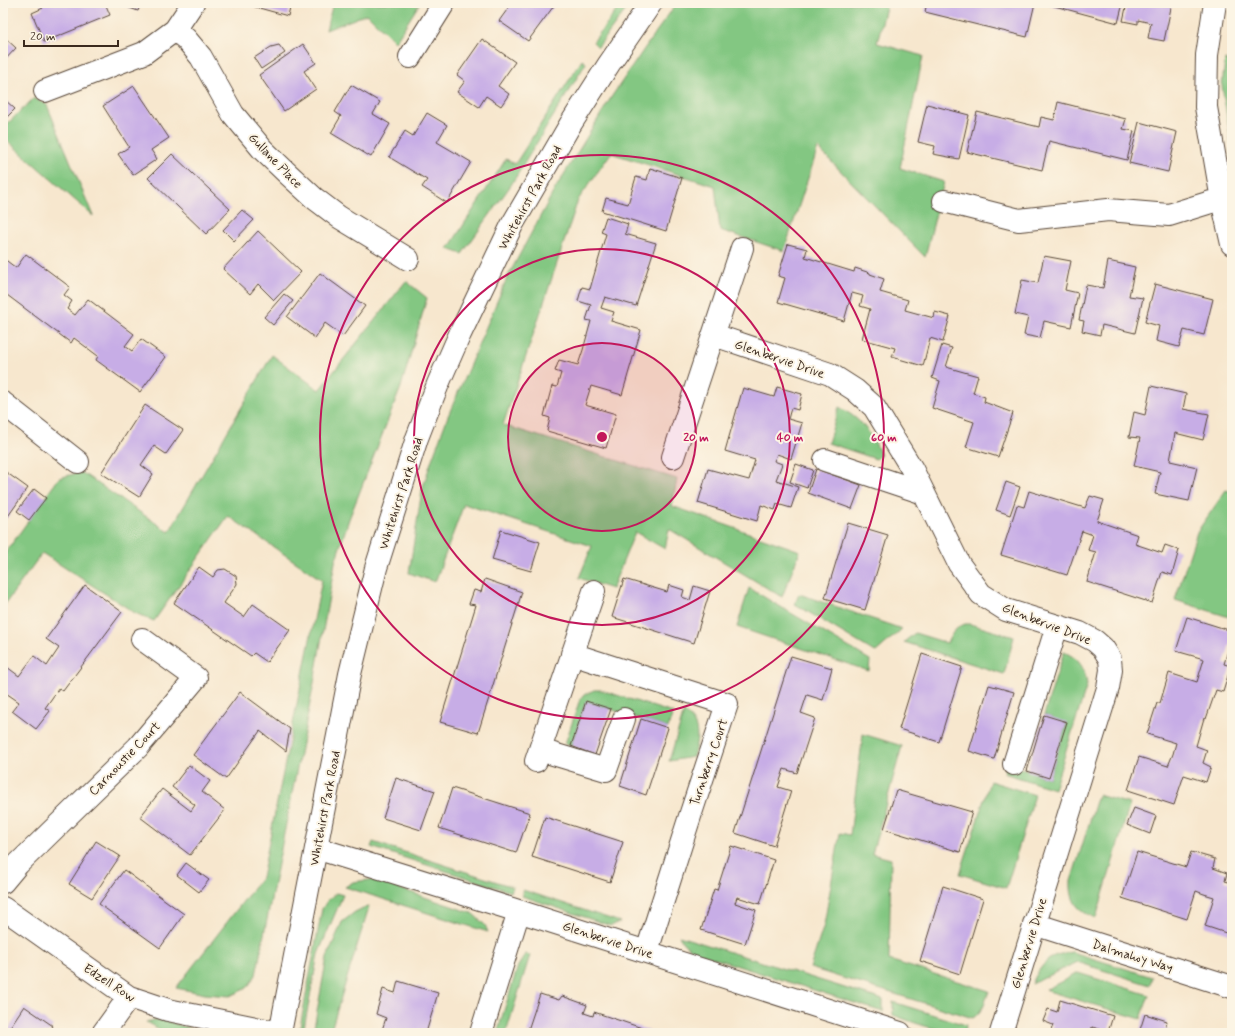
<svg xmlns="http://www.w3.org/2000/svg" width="1235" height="1036" font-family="Mynerve,sans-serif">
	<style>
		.green { fill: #83c782; stroke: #5f7850 }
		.building { fill: #c7ade6 }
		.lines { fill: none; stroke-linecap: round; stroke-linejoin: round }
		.minor-casing { stroke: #574638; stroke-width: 24 }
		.minor { stroke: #fff; stroke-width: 22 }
		.ring { fill: none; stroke: #c2185b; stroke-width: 2 }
		.labels { text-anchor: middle; stroke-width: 4; stroke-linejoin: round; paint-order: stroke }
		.street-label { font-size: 13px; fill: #3b2a1e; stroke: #fcf5e5 }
		.centre { fill: #c2185b; stroke: #fcf5e5; stroke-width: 2 }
		.ring-label { font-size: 12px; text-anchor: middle; font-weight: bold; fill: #c2185b; stroke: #fcf5e5; stroke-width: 4; stroke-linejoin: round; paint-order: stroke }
	</style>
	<rect width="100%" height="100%" fill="#fcf5e5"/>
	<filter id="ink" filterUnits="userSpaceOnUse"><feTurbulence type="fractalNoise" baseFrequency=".025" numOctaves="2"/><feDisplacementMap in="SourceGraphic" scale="8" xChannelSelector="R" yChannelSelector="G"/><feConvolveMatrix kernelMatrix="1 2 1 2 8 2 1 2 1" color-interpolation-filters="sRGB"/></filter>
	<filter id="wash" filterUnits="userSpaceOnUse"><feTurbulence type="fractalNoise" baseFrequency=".012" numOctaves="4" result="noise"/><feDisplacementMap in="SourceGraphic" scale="16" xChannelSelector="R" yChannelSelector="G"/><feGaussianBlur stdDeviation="0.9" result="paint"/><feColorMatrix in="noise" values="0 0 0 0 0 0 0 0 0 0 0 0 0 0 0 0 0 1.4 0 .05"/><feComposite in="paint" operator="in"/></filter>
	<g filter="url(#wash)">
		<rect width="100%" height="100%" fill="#f7e7ce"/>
		<path class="green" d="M333,3H420L395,42L367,14L326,30Z
			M622,3H631L598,47L593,42Z
			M677,3H887L877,43L923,56L900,168L944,182L925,257L818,148L784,251L720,230L715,186L611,153L578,200L503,425L677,479L672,506L800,551L782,597L669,529L665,549L635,532L612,589L579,578L592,546L464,504L435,582L409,573L422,490L431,462L448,416L507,278L555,189L612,96L653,36Z
			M582,60L586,63L511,185L462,254L448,249L506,159L515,164Z
			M1225,60L1232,62V149L1222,86Z
			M34,98L47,105L93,216L3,137V128Z
			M406,281L427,298L401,387L349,519L335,562L313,688L256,975L247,988L230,996L205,994L176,988L262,877L322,580L228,516L154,621L135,613L42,553L3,607V556L59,478L81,472L169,532L272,355L319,390Z
			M839,407C861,419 871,432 881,455L876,459L828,443Z
			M1226,490L1232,492V618L1175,600L1197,532Z
			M749,588L870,660L869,671L737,627Z
			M799,594L902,629L876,652L871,650L795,604Z
			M965,624H970L1014,637L1004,674L904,642L915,633L947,643C952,633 955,628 965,624Z
			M1064,652C1080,659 1085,668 1087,685L1054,789L1004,773L1007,764L1049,778L1067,723L1044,715Z
			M594,690H601L673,713L668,728L586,701L571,746L565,744L579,702L584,695Z
			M684,712C701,725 698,738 693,757L669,761Z
			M863,734L902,746L872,854L891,859L889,960L989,991C985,1002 983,1011 973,1018L810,968L824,925L840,833L850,835Z
			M990,781L1035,795L1006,888L960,874Z
			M1098,795L1130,804L1096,918C1077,911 1070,901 1071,881Z
			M373,842L513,887L511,892L371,847Z
			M369,880L377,881L472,913L485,925L488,932L345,887L353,882Z
			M523,890L620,922L611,926L522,896Z
			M336,893L343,895L318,954L303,1033H299L322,909L327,901Z
			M369,907L330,1033H313L327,957L342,922L355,912L363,908Z
			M679,936L883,1000V1012L694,952L683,943Z
			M1072,952L1152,977L1150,985L1077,962L1032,984C1036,973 1045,960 1056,955C1061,954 1067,953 1072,952Z
			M526,954L530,955L506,1033H497L518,966Z
			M1078,973L1149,995L1141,1019L1045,990Z
			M893,1002L966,1025L965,1030C940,1034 916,1023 893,1015Z
			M154,1020H164L204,1033H166L146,1022Z"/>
		<g id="blocks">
			<path class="building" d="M39,3H105L110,15L44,42L32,13L43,8Z
				M116,3H141L138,11Z
				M253,3H291L288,16L252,6Z
				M512,3H556L528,41L499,21Z
				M911,3H1035L1027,37L925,12L926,7Z
				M1043,3H1123L1118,23Z
				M1127,3H1172L1164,41L1148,38L1151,23L1138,20V24L1123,21Z
				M3,36L16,48L3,62Z
				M482,39L515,62L498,86L509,94L501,106L486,96L479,107L457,92L465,81L457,75Z
				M303,44L316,63L304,71L316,89L284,111L259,75Z
				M279,45L285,53L261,69L254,58L271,47Z
				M351,85L380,102L373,114L390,124L371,157L331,133L341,116L335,112Z
				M134,86L169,138L151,150L157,159L133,175L118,154L129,147L103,106Z
				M4,99L15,109L3,121V100Z
				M1058,102L1126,119L1123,129L1134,131L1127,160L1049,141L1042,170L967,152L977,112L1039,127L1041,117L1054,120Z
				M927,104L969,115L959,159L933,154L935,146L918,142Z
				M427,113L447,125L437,142L471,162L447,203L422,187L427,180L389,157L405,131L413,136Z
				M1139,122L1177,132L1168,172L1129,163Z
				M172,154L230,209L206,234L148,178Z
				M650,168L682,178L666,231L602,211L606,198L628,204L636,177L647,180Z
				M242,210L254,220L234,241L223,230Z
				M606,217L628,224L625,234L656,243L636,306L605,297L601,308L614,312L611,321L641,330L622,395L591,386L585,405L616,414L606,448L547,431L550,418L544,416L552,386L557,387L561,373L555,371L559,360L578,365L583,350L591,321L586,320L591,305L578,301L582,287L590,289L606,234L601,232Z
				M258,231L301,272L274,300L258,284L250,294L223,269Z
				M788,244L807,249L805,257L854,272L855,268L870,273V274L884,279L880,292L908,300L905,310L934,318L935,312L950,316L943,342L930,338L923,366L892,357L895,348L862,339L870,309L860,306L863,296L852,293L844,321L778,302L785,278L778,276Z
				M26,254L70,287L64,295L72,301L67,309L75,315L88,299L134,334L125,346L132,351L141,339L166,357L140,392L96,360L98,356L74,338L71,343L3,292V258L16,268Z
				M1044,256L1071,261L1065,290L1078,293L1071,327L1044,321L1040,338L1024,335L1028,317L1015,314L1022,280L1038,283Z
				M1108,261L1135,267L1129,296L1143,298L1135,333L1102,325L1100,335L1082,331L1084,321L1079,320L1086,285L1103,288Z
				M320,273L365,306L343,336L325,323L315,338L287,317Z
				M1155,284L1213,299L1204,335L1184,330L1179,347L1156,341L1159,326L1145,322Z
				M284,294L293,301L273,325L264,317Z
				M942,345L952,348L946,367L978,376L973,393L985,397L984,402L1013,413L998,457L966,447L974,422L932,408L940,381L932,378Z
				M1151,386L1186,394L1183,409L1209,414L1203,440L1175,433L1170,461L1197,467L1189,501L1155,494L1160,472L1134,466L1140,438L1129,437L1134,412L1145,415Z
				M777,387L802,394L798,410L791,408L788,419L802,423L791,459L777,454L774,461L782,464L776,480L798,487L791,508L777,504L775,510L761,505L757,521L698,503L708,469L749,480L755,460L725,451L743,388L774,397Z
				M145,405L183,430L166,454L154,446L141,465L153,474L139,497L101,473Z
				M796,464L813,470L807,488L790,482Z
				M816,469L861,485L852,509L808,493Z
				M3,470L28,488L6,519L3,517Z
				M1006,482L1020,487L1010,515L996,510Z
				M34,489L46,498L29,520L17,511Z
				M1029,491L1085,508L1090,496L1104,500L1097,521L1138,535L1135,544L1162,553L1165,545L1179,550L1172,575L1162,572L1152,603L1087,582L1096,552L1088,550L1093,535L1082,531L1067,575L1001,555L1017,505L1024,507Z
				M848,523L888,535L865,610L825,598Z
				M501,530L540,542L531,571L492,560Z
				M199,567L213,577L218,570L225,569L236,576L237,584L224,603L244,617L253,604L290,630L267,662L254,653L251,656L174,603Z
				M485,579L522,592L478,733L440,722L476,605L469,604L474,590L481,592Z
				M624,579L667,592L669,585L684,590L682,597L690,600L694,586L710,591L694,643L612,617Z
				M85,585L122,612L63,691L59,688L45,708L50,711L36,729L12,711L19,702L3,691V674L7,667L19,676L34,656L47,666L59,648L46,639Z
				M1187,617L1232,631V637L1224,664L1231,666L1223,692L1216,690L1206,719L1204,718L1196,746L1207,750L1203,763L1211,767L1206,782L1184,775L1174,805L1128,790L1139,757L1168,766L1173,754L1176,743L1147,734L1157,703H1160L1169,673L1197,682L1204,659L1176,651Z
				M922,654L962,667L939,742L899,729Z
				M791,656L832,668L823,700L807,695L801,713L815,718L797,773L784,769L778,787L791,791L774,846L735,833Z
				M989,685L1014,692L994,759L969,751Z
				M240,692L290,729L286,751L260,731L226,779L193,755Z
				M586,701L611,709L595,755L571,746Z
				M1044,715L1067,722L1049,778L1027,771Z
				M641,719L668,728L646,795L620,786Z
				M189,765L210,781L202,792L225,810L190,855L140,817L162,789L191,811L195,805L172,787Z
				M396,778L435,791L421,830L383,818Z
				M452,788L530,813L516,853L439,828Z
				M896,790L972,812L960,852L884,829Z
				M1134,808L1156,816L1150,834L1127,825Z
				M545,817L623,842L610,882L532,857Z
				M96,841L120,856L92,898L69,884Z
				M731,846L774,860L760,904L737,897L735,903L756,910L745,944L701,930L714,889L717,890Z
				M1137,852L1186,867L1191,852L1215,859L1213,868L1227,873L1225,881L1232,883V935L1205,926L1214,897L1204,894L1196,891L1187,919L1122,898Z
				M186,863L209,880L199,892L177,875Z
				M124,870L184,914L160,948L99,904Z
				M943,886L983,899L960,974L920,961Z
				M398,981L438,993L426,1033H381L386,1018L376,1014L383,989L395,993Z
				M540,994L559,1000L562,996L587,1005L584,1013L593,1016L594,1012L657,1033H527Z
				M1060,1000L1113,1016L1108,1032L1092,1027L1091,1033H1050L1053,1025L1043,1021L1048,1009L1057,1012Z
				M24,1006L53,1026L48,1033H3V1030L6,1033Z
				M1145,1014L1167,1021L1165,1029L1176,1033H1139Z"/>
		</g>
	</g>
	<g filter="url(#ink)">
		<use href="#blocks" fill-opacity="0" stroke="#574638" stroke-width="1"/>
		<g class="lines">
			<g class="minor-casing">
				<path id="minor" d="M193,3L175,30L186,39L201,57L233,114L263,150L288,174L314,198L339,217L408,259
					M1215,3L1207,55L1206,107L1222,200L1232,244
					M410,57L444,3
					M45,91L144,53L175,30
					M944,201L1019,220L1108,210L1169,215L1211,202L1222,200
					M714,335L830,374L855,390L874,407L912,469L959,564L981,594L1006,610L1080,633L1095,641L1103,648L1110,659L1111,670L1108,688L1001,1033
					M3,403L78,462
					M673,457L742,248
					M825,460L924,493
					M572,654L727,704L691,813L647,951
					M540,750L606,770L624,719
					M536,761L594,591
					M1014,764L1057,626
					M316,848L512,909L900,1033
					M3,882L18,864L138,747L196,678L142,639
					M3,908L129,997L168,1010L280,1033
					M1034,924L1232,987
					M103,1033L129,997
					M280,1033L350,674L376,568L417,438L438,384L460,334L512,225L570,125L609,64L651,3
					M481,1033L519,911"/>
			</g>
			<use href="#minor" class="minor"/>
		</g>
	</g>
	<circle cx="602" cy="437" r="94" fill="#c2185b" fill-opacity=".12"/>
	<g class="ring">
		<circle cx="602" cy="437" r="94"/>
		<circle cx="602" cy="437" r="188"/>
		<circle cx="602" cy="437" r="282"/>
	</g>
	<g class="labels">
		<g class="street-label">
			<text transform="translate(276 160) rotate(46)" y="5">Gullane Place</text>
			<text transform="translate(529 197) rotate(-61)" y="5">Whitehirst Park Road</text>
			<text transform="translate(780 358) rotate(19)" y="5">Glenbervie Drive</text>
			<text transform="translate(400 493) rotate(-72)" y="5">Whitehirst Park Road</text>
			<text transform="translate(1047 623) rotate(21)" y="5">Glenbervie Drive</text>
			<text transform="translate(124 758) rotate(-46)" y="5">Carnoustie Court</text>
			<text transform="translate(708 762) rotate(-71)" y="5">Turnberry Court</text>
			<text transform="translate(324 808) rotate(-79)" y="5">Whitehirst Park Road</text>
			<text transform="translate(608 939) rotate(18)" y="5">Glenbervie Drive</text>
			<text transform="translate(1028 943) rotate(-73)" y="5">Glenbervie Drive</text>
			<text transform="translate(1133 955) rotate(17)" y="5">Dalmahoy Way</text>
			<text transform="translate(110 982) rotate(33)" y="5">Edzell Row</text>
		</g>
	</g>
	<circle cx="602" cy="437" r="6" class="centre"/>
	<g class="ring-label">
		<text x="696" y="441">20 m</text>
		<text x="790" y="441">40 m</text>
		<text x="884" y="441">60 m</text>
	</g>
	<rect width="1235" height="1036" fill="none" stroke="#fcf5e5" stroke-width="16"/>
	<path d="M24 40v6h94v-6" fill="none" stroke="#3b2a1e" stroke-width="2"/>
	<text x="30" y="40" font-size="12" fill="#3b2a1e" stroke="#fcf5e5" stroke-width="3" paint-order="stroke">20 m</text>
</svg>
